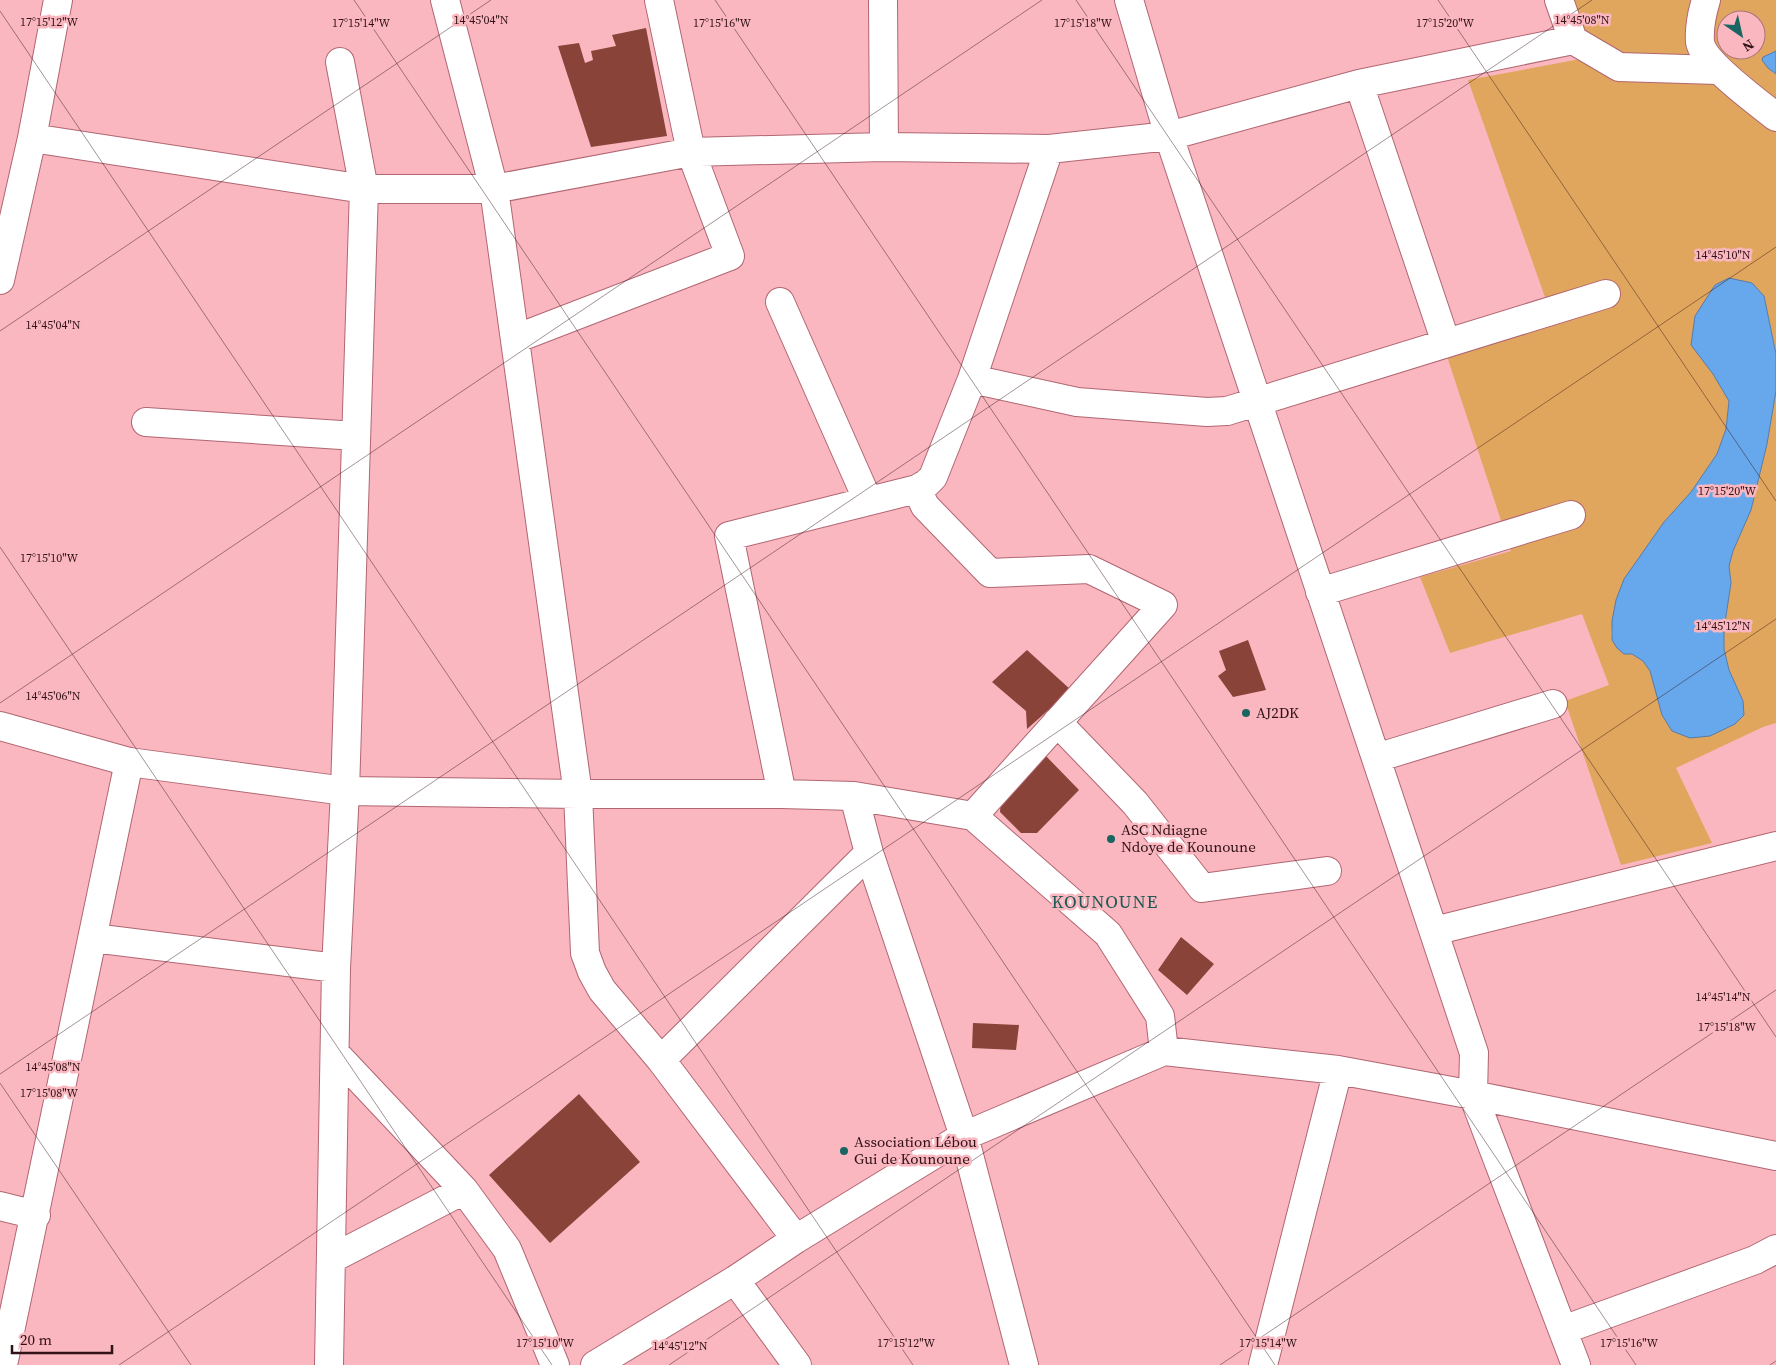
<svg xmlns="http://www.w3.org/2000/svg" width="1776" height="1365" font-family="'Source Serif 4',serif">
	<style>
		.green { fill: #e1a65e; fill-rule: evenodd }
		.water { fill: #66a8eb; stroke: #567bab }
		.building { fill: #894338 }
		.lines { fill: none; stroke-linecap: round; stroke-linejoin: round }
		.minor-casing { stroke: #b16672; stroke-width: 30 }
		.tertiary-casing { stroke: #b16672; stroke-width: 30 }
		.minor { stroke: #fff; stroke-width: 28 }
		.tertiary { stroke: #fff; stroke-width: 28 }
		.ticks { fill: none; stroke: #301217; stroke-width: 1; stroke-opacity: 0.45 }
		.poi-dot { fill: #186561; stroke: #fab7c0; stroke-width: 2 }
		.labels { text-anchor: middle; stroke-width: 5; stroke-linejoin: round; paint-order: stroke }
		.poi-label { font-size: 15px; fill: #301217; stroke: #fab7c0; text-anchor: start }
		.quarter-label { font-size: 18px; letter-spacing: 1px; fill: #1d5855; stroke: #fab7c0 }
		.ticks-label { font-size: 12px; text-anchor: middle; fill: #301217; stroke: #fab7c0; stroke-width: 5; stroke-linejoin: round; paint-order: stroke }
	</style>
	<rect width="100%" height="100%" fill="#fab7c0"/>
	<path class="green" d="M1563,0H1776V51L1768,54L1773,73L1776,74V354L1764,296L1713,374L1729,401L1726,429L1717,454L1691,492L1664,522L1616,600L1611,635C1614,652 1630,651 1641,660C1649,665 1652,676 1655,685L1743,701L1729,670L1724,649V629L1731,583L1729,566L1733,551L1751,510L1776,391V723L1763,727L1676,768L1712,843L1621,865L1565,701L1609,685L1582,614L1450,653L1420,577L1511,551L1439,332L1546,300L1468,80L1591,57ZM1726,20H1756V50H1726Z"/>
	<path class="water" d="M1776,51V74L1768,68L1762,60L1763,57Z
		M1729,278L1752,283L1764,296L1776,354V391L1767,444L1751,510L1733,551L1729,566L1731,583L1724,629V649L1729,670L1743,701L1744,715L1735,724L1710,736L1690,738L1672,731L1662,715L1650,671L1643,661L1632,654H1624L1617,648L1612,640V621L1616,600L1624,579L1664,522L1691,492L1717,454L1726,429L1729,401L1713,374L1691,345L1695,316L1715,285Z"/>
	<path class="building" d="M646,28L667,136L591,147L558,46L579,43L585,63L593,60L591,51L616,46L612,35Z
		M1248,640L1266,690L1233,697L1218,676L1226,670L1219,651Z
		M1027,650L1071,690L1027,729L1026,711L992,682Z
		M1045,755L1079,790L1037,833H1021L1000,812L1001,799Z
		M1181,937L1214,964L1187,995L1158,970Z
		M973,1023L1019,1025L1016,1050L972,1048Z
		M579,1094L640,1162L550,1243L489,1175Z"/>
	<g class="lines">
		<g class="minor-casing">
			<path id="minor" d="M445,0L494,189L578,794L585,953L592,972L602,990L661,1060L796,1239
				M883,0L884,147
				M1129,0L1169,136L1474,1053L1473,1095L1576,1365
				M1559,0L1573,40L1619,67L1718,70
				M1706,0C1702,13 1699,28 1700,42C1703,63 1759,103 1776,117
				M1359,84L1446,343
				M32,138L364,189H494L691,152L884,147L1049,149L1169,136L1359,84L1573,40
				M0,280L32,138L58,0
				M780,302L868,501
				M515,339L730,256L691,152L659,0
				M972,379L1077,402L1207,412L1227,411L1606,294
				M146,422L356,436
				M917,489L925,506L990,573L1089,569L1163,605L973,816
				M1320,592L1571,515
				M1057,722L1135,803L1202,888L1327,871
				M1376,758L1553,704
				M345,791L578,794H782L854,796L973,816L1108,934L1160,1016L1164,1051
				M782,794L729,536L917,489L927,483L933,477L972,379L1049,149
				M854,796L869,853L964,1136L1024,1365
				M1434,931L1776,846
				M93,938L336,968
				M335,1053L464,1190L507,1249L555,1365
				M661,1060L869,853
				M0,1206L36,1215
				M331,1259L464,1190
				M735,1280L797,1365
				M1563,1330L1755,1260L1776,1249
				M3,1365L129,762
				M329,1365L336,968L345,791L364,189L340,62
				M595,1365L735,1280L796,1239L964,1136L1164,1051L1338,1070L1473,1095L1776,1156
				M1263,1365L1338,1070"/>
		</g>
		<g class="tertiary-casing">
			<path id="tertiary" d="M0,726L129,762L345,791"/>
		</g>
		<use href="#minor" class="minor"/>
		<use href="#tertiary" class="tertiary"/>
	</g>
	<path class="ticks" d="M354,0L1275,1365M715,0L1636,1365M1076,0L1776,1037M1438,0L1776,501M0,11L913,1365M0,331L491,0M0,547L552,1365M0,703L1042,0M0,1074L1592,0M0,1083L191,1365M119,1365L1776,247M669,1365L1776,619M1220,1365L1776,990M1770,1365L1776,1361"/>
	<g class="poi-dot">
		<circle cx="1246" cy="713" r="5"/>
		<circle cx="1111" cy="839" r="5"/>
		<circle cx="844" cy="1151" r="5"/>
	</g>
	<g class="labels">
		<g class="poi-label">
			<text x="1256" y="718">AJ2DK</text>
			<text x="1121" y="835">ASC Ndiagne<tspan x="1121" dy="17">Ndoye de Kounoune</tspan></text>
			<text x="854" y="1147">Association Lébou<tspan x="854" dy="17">Gui de Kounoune</tspan></text>
		</g>
		<g class="quarter-label">
			<text x="1105" y="908">KOUNOUNE</text>
		</g>
	</g>
	<g class="ticks-label">
		<text x="481" y="24">14°45'04"N</text>
		<text x="1582" y="24">14°45'08"N</text>
		<text x="49" y="26">17°15'12"W</text>
		<text x="722" y="27">17°15'16"W</text>
		<text x="1083" y="27">17°15'18"W</text>
		<text x="1445" y="27">17°15'20"W</text>
		<text x="361" y="27">17°15'14"W</text>
		<text x="1723" y="259">14°45'10"N</text>
		<text x="53" y="329">14°45'04"N</text>
		<text x="1727" y="495">17°15'20"W</text>
		<text x="49" y="562">17°15'10"W</text>
		<text x="1723" y="630">14°45'12"N</text>
		<text x="53" y="700">14°45'06"N</text>
		<text x="1723" y="1001">14°45'14"N</text>
		<text x="1727" y="1031">17°15'18"W</text>
		<text x="53" y="1071">14°45'08"N</text>
		<text x="49" y="1097">17°15'08"W</text>
		<text x="545" y="1347">17°15'10"W</text>
		<text x="906" y="1347">17°15'12"W</text>
		<text x="1268" y="1347">17°15'14"W</text>
		<text x="1629" y="1347">17°15'16"W</text>
		<text x="680" y="1350">14°45'12"N</text>
	</g>
	<g transform="translate(1741 35) rotate(146)"><circle r="24" fill="#fab7c0" stroke="#a9757c"/>
	<path d="M0-4L9 19L0 12L-9 19Z" fill="#186561"/>
	<text y="-8" font-size="14" font-weight="bold" text-anchor="middle" fill="#301217">N</text>
	</g>
	<path d="M12 1345v8h100v-8" fill="none" stroke="#301217" stroke-width="2.5"/>
	<text x="20" y="1345" font-size="15" fill="#301217" stroke="#fab7c0" stroke-width="4" paint-order="stroke">20 m</text>
</svg>
